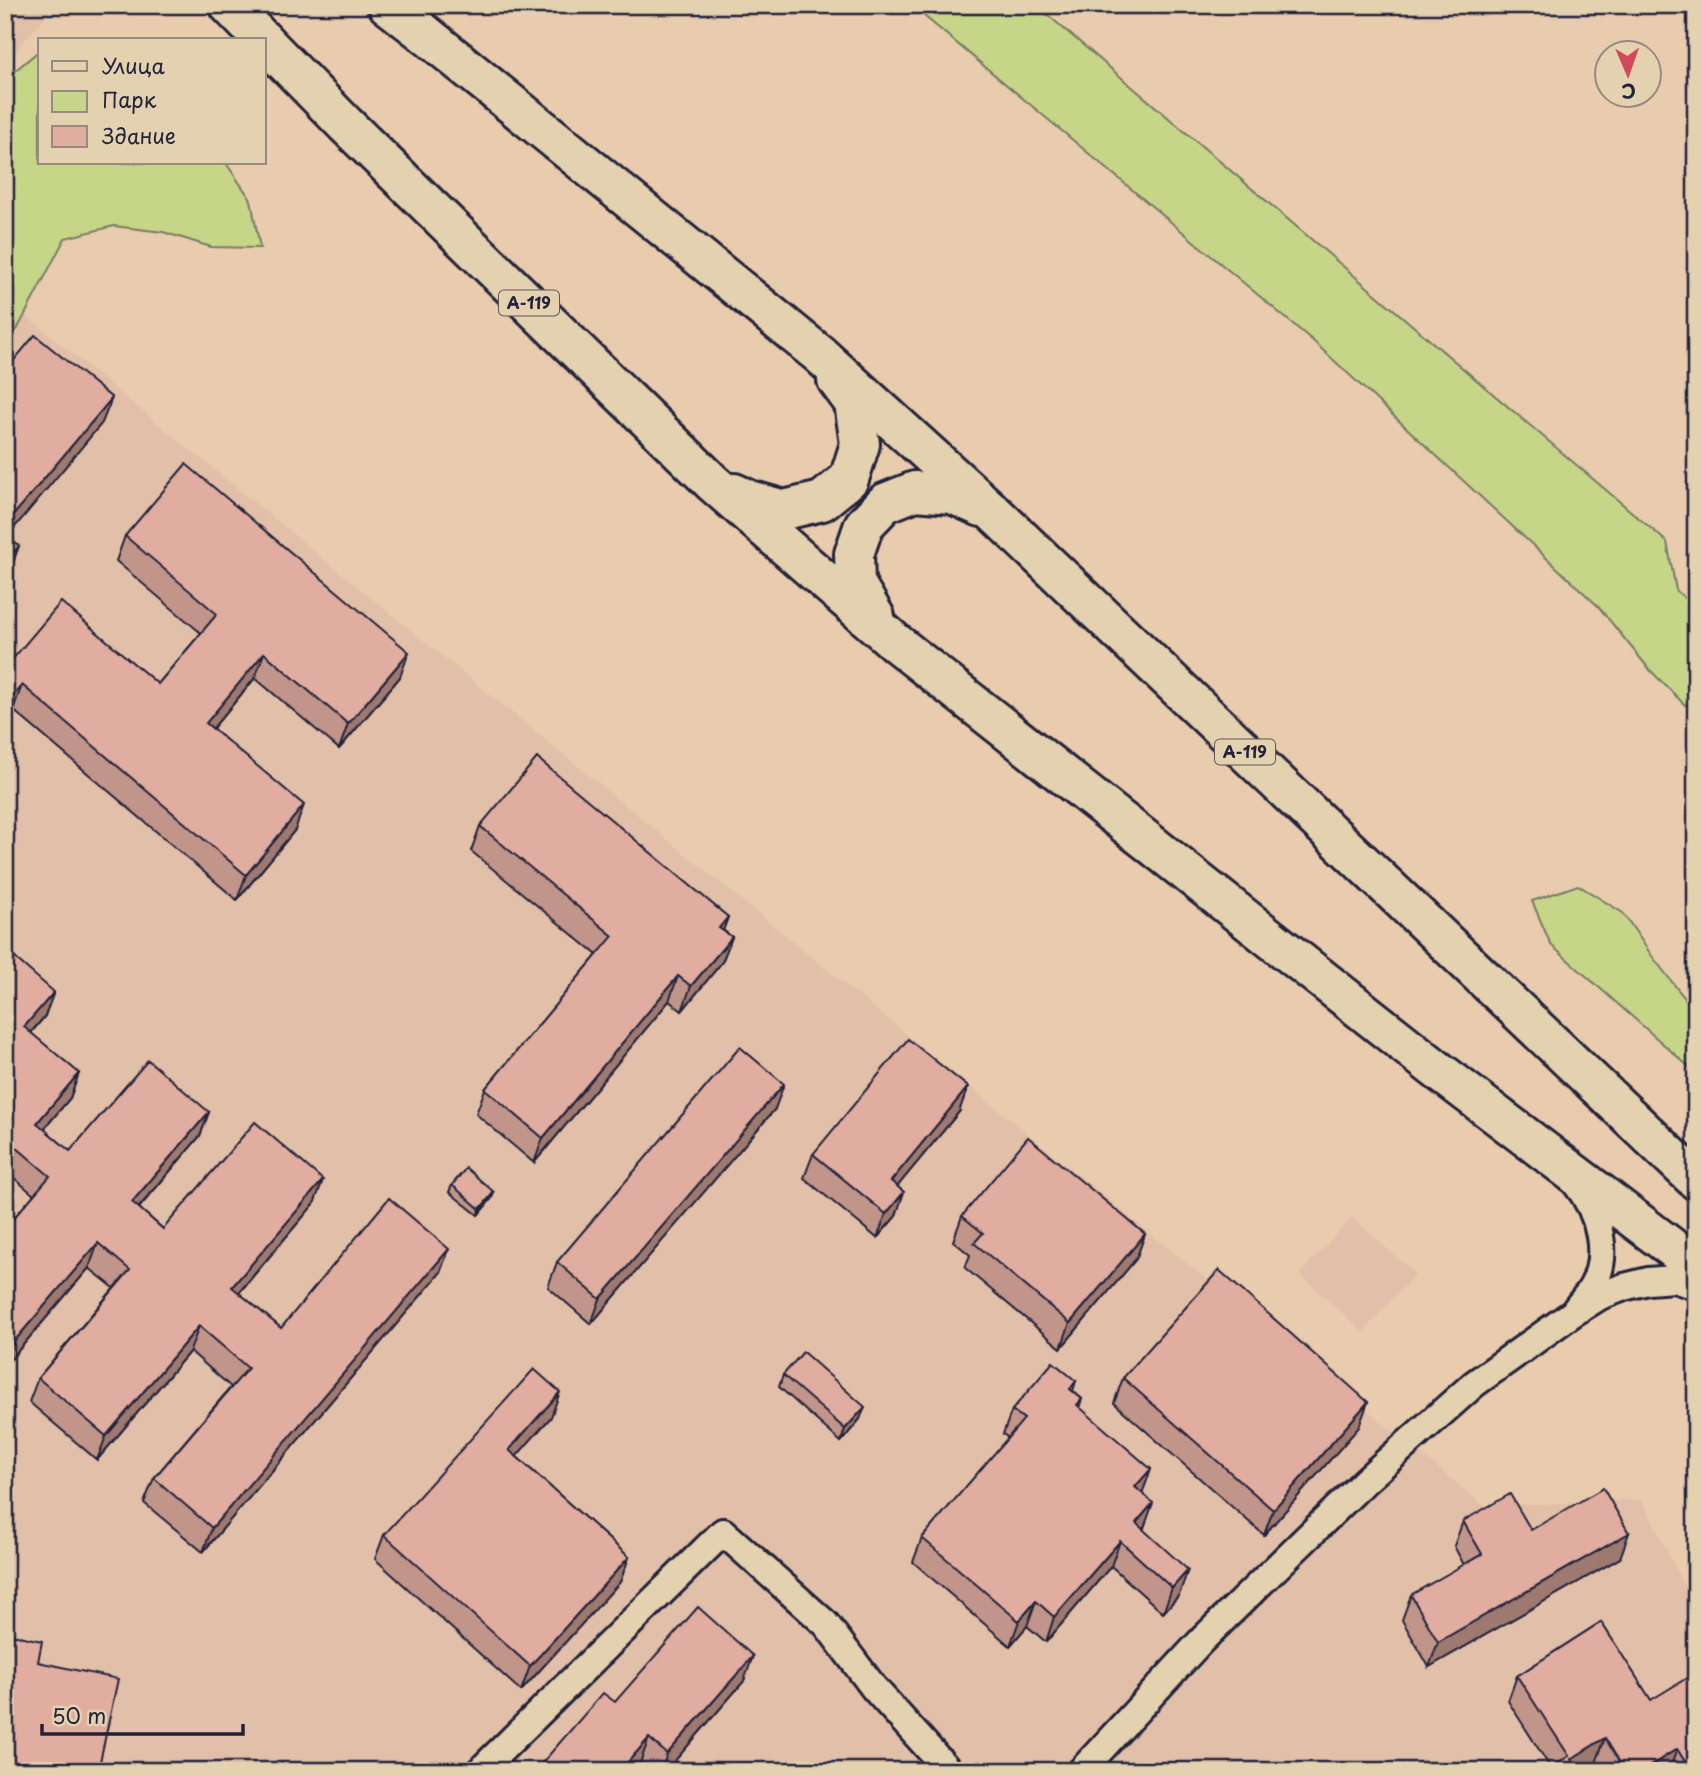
<svg xmlns="http://www.w3.org/2000/svg" width="1701" height="1776" font-family="'Playpen Sans',sans-serif">
	<rect width="100%" height="100%" fill="#e9cbae"/>
	<filter id="ink" filterUnits="userSpaceOnUse"><feTurbulence type="fractalNoise" baseFrequency=".0143" numOctaves="2"/><feDisplacementMap in="SourceGraphic" scale="14" xChannelSelector="R" yChannelSelector="G"/><feConvolveMatrix kernelMatrix="1 2 1 2 8 2 1 2 1" color-interpolation-filters="sRGB"/></filter>
	<g filter="url(#ink)">
		<g fill="#e2bfa8">
			<polygon points="5,5 56,5 5,62"/>
			<polygon points="5,299 1484,1506 1642,1500 1696,1610 1696,1771 5,1771"/>
			<polygon points="1352,1217 1415,1274 1363,1332 1300,1274"/>
		</g>
		<g fill="#c7d589" stroke="#747c62" stroke-width="2">
			<polygon points="911,5 1036,5 1667,542 1676,590 1696,609 1696,708 1685,705 1649,669 1598,606 1312,340"/>
			<polygon points="40,50 40,163 226,163 251,200 260,248 211,247 163,232 114,226 65,238 17,330 5,333 5,79"/>
			<polygon points="1578,885 1623,913 1652,956 1683,996 1696,1009 1696,1073 1551,945 1532,901"/>
		</g>
		<g fill="none" stroke-linecap="round" stroke-linejoin="round">
			<defs>
				<g id="minor">
					<path d="M1575 1182C1599 1212 1612 1256 1590 1291 1586 1297 1580 1303 1576 1309"/>
					<polyline points="480,1771 723,1532 826,1624 874,1688 949,1771"/>
					<polyline points="1081,1771 1202,1640 1365,1481 1474,1384 1573,1313 1600,1296 1624,1287 1648,1281 1674,1279 1696,1286"/>
				</g>
				<g id="highway">
					<polyline points="229,5 263,40"/>
					<polyline points="388,5 424,33 819,354 995,514 1696,1180"/>
					<polyline points="264,41 345,124 713,483 896,643 1436,1069 1696,1266"/>
					<polyline points="734,493 749,500 784,510 822,501 849,479 860,444 854,403 837,380"/>
					<polyline points="875,617 855,583 854,554 864,525 885,503 915,491 952,494 981,507"/>
				</g>
			</defs>
			<use href="#minor" stroke="#22223b" stroke-width="32"/>
			<use href="#highway" stroke="#22223b" stroke-width="44"/>
			<use href="#minor" stroke="#e4d1af" stroke-width="26"/>
			<use href="#highway" stroke="#e4d1af" stroke-width="38"/>
		</g>
		<g fill="#c1958a" stroke="#22223b" stroke-width="2">
			<polygon points="125,536 400,677 339,749 255,678 213,728 295,830 237,900 13,710 5,719 5,668 158,684 201,633 116,561"/>
			<polygon points="480,826 728,917 723,930 732,937 722,962 682,1011 669,1001 534,1163 476,1114 485,1089 597,955 471,851"/>
			<polygon points="5,967 45,1016 31,1033 79,1073 70,1098 44,1129 70,1151 209,1112 200,1136 139,1208 163,1229 314,1204 239,1293 281,1328 440,1273 203,1552 144,1503 154,1478 231,1387 190,1351 97,1460 29,1402 38,1378 114,1288 89,1268 5,1366 5,1228 34,1195 7,1172"/>
			<polygon points="775,1109 591,1324 548,1287 557,1262"/>
			<polygon points="959,1112 897,1186 896,1216 877,1238 804,1178 813,1154"/>
			<polygon points="452,1185 492,1198 478,1215 449,1192"/>
			<polygon points="962,1216 1145,1234 1136,1259 1061,1348 965,1268 970,1255 953,1241"/>
			<polygon points="783,1375 860,1419 841,1442 779,1387"/>
			<polygon points="1123,1378 1359,1427 1264,1535 1114,1403"/>
			<polygon points="1076,1381 1073,1391 1082,1399 1079,1408 1151,1469 1142,1493 1144,1528 1143,1530 1179,1595 1163,1613 1111,1566 1046,1642 1027,1626 1010,1646 913,1562 922,1538 1008,1438 1003,1434 1012,1410"/>
			<polygon points="551,1417 516,1456 629,1557 620,1582 521,1691 375,1559 384,1535"/>
			<polygon points="1463,1521 1531,1530 1620,1558 1429,1667 1402,1620 1411,1595 1464,1565 1454,1546"/>
			<polygon points="1601,1622 1696,1771 1600,1771 1596,1763 1583,1771 1545,1771 1550,1767 1508,1701 1517,1676"/>
			<polygon points="744,1681 666,1771 649,1771 640,1763 633,1771 535,1771 615,1702"/>
		</g>
		<g fill="#9d7970" stroke="#22223b" stroke-width="2">
			<polygon points="112,398 102,423 5,539 5,525"/>
			<polygon points="19,546 10,571 5,577 5,563"/>
			<polygon points="409,652 400,677 339,749 348,724"/>
			<polygon points="264,653 255,678 197,747 206,723"/>
			<polygon points="22,685 13,710 5,719 5,705"/>
			<polygon points="304,805 295,830 237,900 246,875"/>
			<polygon points="728,917 719,942 719,928"/>
			<polygon points="732,937 722,962 682,1011 691,986"/>
			<polygon points="678,976 669,1001 534,1163 543,1138"/>
			<polygon points="54,992 45,1016 15,1051 24,1027"/>
			<polygon points="79,1073 70,1098 28,1148 37,1123"/>
			<polygon points="784,1084 775,1109 591,1324 600,1299"/>
			<polygon points="968,1087 959,1112 882,1205 891,1181"/>
			<polygon points="209,1112 200,1136 122,1227 132,1202"/>
			<polygon points="16,1147 7,1172 5,1174 5,1160"/>
			<polygon points="323,1180 314,1204 223,1311 232,1287"/>
			<polygon points="494,1192 492,1198 478,1215 480,1209"/>
			<polygon points="904,1192 896,1216 877,1238 886,1214"/>
			<polygon points="1145,1234 1136,1259 1061,1348 1070,1323"/>
			<polygon points="98,1243 89,1268 5,1366 5,1352"/>
			<polygon points="449,1249 440,1273 203,1552 212,1528"/>
			<polygon points="199,1326 190,1351 97,1460 106,1436"/>
			<polygon points="560,1392 551,1417 500,1475 509,1450"/>
			<polygon points="1368,1402 1359,1427 1264,1535 1273,1510"/>
			<polygon points="865,1407 860,1419 841,1442 845,1429"/>
			<polygon points="1151,1469 1142,1494 1135,1487"/>
			<polygon points="1153,1503 1144,1528 1127,1548 1136,1523"/>
			<polygon points="1629,1533 1620,1558 1429,1667 1438,1642"/>
			<polygon points="1120,1541 1111,1566 1046,1642 1054,1617"/>
			<polygon points="629,1557 620,1582 521,1691 530,1666"/>
			<polygon points="1188,1570 1179,1595 1163,1613 1172,1588"/>
			<polygon points="1036,1601 1027,1626 1010,1646 1019,1621"/>
			<polygon points="753,1656 744,1681 666,1771 661,1771 667,1754"/>
			<polygon points="649,1738 640,1763 633,1771 620,1771"/>
			<polygon points="1605,1738 1596,1763 1583,1771 1567,1771 1571,1759"/>
			<polygon points="1677,1749 1669,1771 1642,1771"/>
		</g>
		<g fill="#e0ada0" stroke="#22223b" stroke-width="2">
			<polygon points="35,335 112,398 5,525 5,371"/>
			<polygon points="186,464 409,652 348,724 264,653 206,723 304,805 246,875 22,685 5,705 5,668 61,602 158,684 217,614 125,536"/>
			<polygon points="5,534 19,546 5,563"/>
			<polygon points="537,758 728,917 719,928 732,937 691,986 678,976 543,1138 485,1089 613,936 480,826"/>
			<polygon points="14,957 54,992 24,1027 79,1073 37,1123 70,1151 148,1060 209,1112 132,1202 163,1229 255,1122 323,1180 232,1287 281,1328 389,1198 449,1249 212,1528 154,1478 248,1368 199,1326 106,1436 38,1378 130,1270 98,1243 5,1352 5,1228 50,1176 16,1147 5,1160 5,967"/>
			<polygon points="908,1039 968,1087 891,1181 904,1192 886,1214 813,1154"/>
			<polygon points="740,1047 784,1084 600,1299 557,1262"/>
			<polygon points="1028,1137 1145,1234 1070,1323 974,1243 983,1233 962,1216"/>
			<polygon points="466,1168 494,1192 480,1209 452,1185"/>
			<polygon points="1219,1270 1368,1402 1273,1510 1123,1378"/>
			<polygon points="803,1352 865,1407 845,1429 783,1375"/>
			<polygon points="1053,1362 1076,1381 1070,1389 1082,1399 1077,1405 1151,1469 1135,1487 1153,1503 1136,1523 1188,1570 1172,1588 1120,1541 1054,1617 1036,1601 1019,1621 922,1538 1024,1419 1012,1410"/>
			<polygon points="534,1369 560,1392 509,1450 629,1557 530,1666 384,1535"/>
			<polygon points="1603,1488 1629,1533 1438,1642 1411,1595 1482,1554 1463,1521 1510,1494 1531,1530"/>
			<polygon points="698,1607 753,1656 667,1754 649,1738 620,1771 535,1771 603,1693 615,1702"/>
			<polygon points="1601,1622 1651,1700 1695,1673 1696,1771 1691,1771 1677,1749 1642,1771 1625,1771 1605,1738 1571,1759 1578,1771 1545,1771 1569,1756 1517,1676"/>
			<polygon points="5,1633 42,1641 38,1662 118,1679 98,1771 5,1771"/>
		</g>
	</g>
	<g text-anchor="middle" stroke-width="5" stroke-linejoin="round" paint-order="stroke">
		<g fill="#e4d1af" stroke="#5c565e" stroke-width="2">
			<rect x="499" y="290.5" width="60" height="25" rx="5"/>
			<rect x="1215" y="739.5" width="60" height="25" rx="5"/>
		</g>
		<g font-size="16" font-weight="bold" fill="#22223b">
			<text x="529" y="309">А-119</text>
			<text x="1245" y="758">А-119</text>
		</g>
	</g>
	<rect width="1701" height="1776" fill="none" stroke="#e4d1af" stroke-width="28"/>
	<rect x="14" y="14" width="1673" height="1748" fill="none" stroke="#22223b" stroke-width="2.5" filter="url(#ink)"/>
	<rect x="38" y="38" width="228" height="126" fill="#e4d1af" stroke="#968b81" stroke-width="2"/>
	<rect x="52" y="61" width="35" height="10" fill="#e4d1af" stroke="#968b81" stroke-width="2"/>
	<text x="102" y="74" font-size="21" fill="#22223b">Улица</text>
	<rect x="52" y="91" width="35" height="21" fill="#c7d589" stroke="#968b81" stroke-width="2"/>
	<text x="102" y="108" font-size="21" fill="#22223b">Парк</text>
	<rect x="52" y="126" width="35" height="21" fill="#e0ada0" stroke="#968b81" stroke-width="2"/>
	<text x="102" y="144" font-size="21" fill="#22223b">Здание</text>
	<g transform="translate(1628 74) rotate(178)"><circle r="33" fill="#e4d1af" stroke="#968b81" stroke-width="2"/>
	<path d="M0-5L12 26L0 18L-12 26Z" fill="#d1495b"/>
	<text y="-10" font-size="19" font-weight="bold" text-anchor="middle" fill="#22223b">С</text>
	</g>
	<path d="M42 1724v10h201v-10" fill="none" stroke="#22223b" stroke-width="3.5"/>
	<text x="52" y="1724" font-size="21" fill="#22223b" stroke="#e4d1af" stroke-width="5" paint-order="stroke">50 m</text>
</svg>
